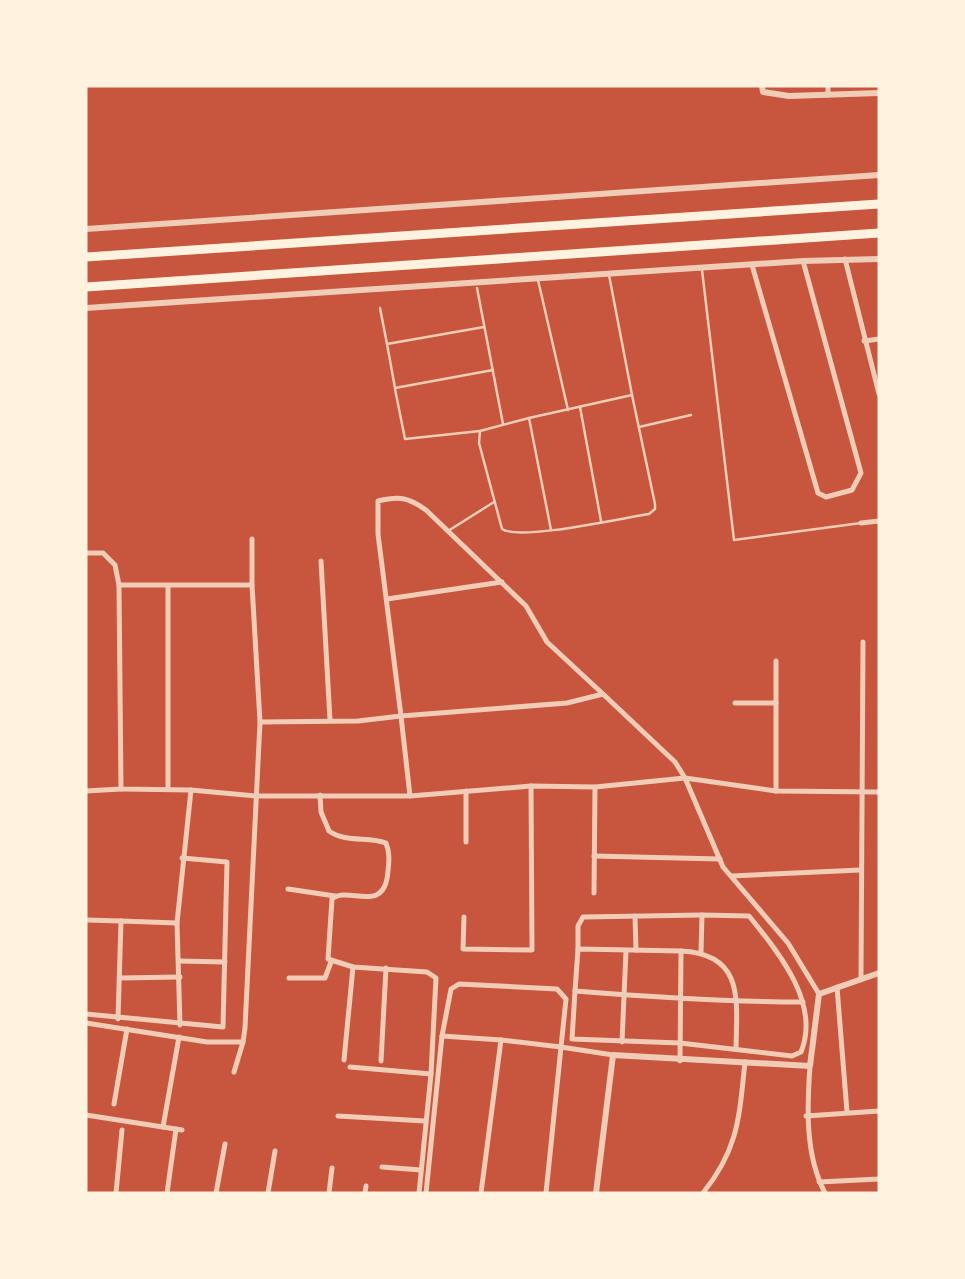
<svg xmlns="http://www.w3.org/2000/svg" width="965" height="1279" font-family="Barlow,sans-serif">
	<rect width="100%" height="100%" fill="#c8553d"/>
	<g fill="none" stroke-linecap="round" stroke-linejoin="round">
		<g stroke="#f1ccb7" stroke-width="2.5">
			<polyline points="702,270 734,540 861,523"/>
			<polyline points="538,280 568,410"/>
			<polyline points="477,288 503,424"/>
			<polyline points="380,308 387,344"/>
			<polyline points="484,327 387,344 395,388 493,370"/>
			<polyline points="395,389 405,439 480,431"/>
			<polyline points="580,407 601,521"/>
			<path d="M529 418 480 431 479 443 502 529C520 541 622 518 649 514L655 509V504L632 395"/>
			<polyline points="639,427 691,415"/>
			<polyline points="551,530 529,418 632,395 609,275"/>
			<polyline points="448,531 494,502"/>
		</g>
		<g stroke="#f1ccb7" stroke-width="5">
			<polyline points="828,86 828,95"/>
			<polyline points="845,259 879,394"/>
			<polyline points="752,265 818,493 826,497 852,490 861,473 803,261"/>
			<polyline points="864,341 879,339"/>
			<polyline points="861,523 879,521"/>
			<polyline points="86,553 103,553 115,565 119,585 121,789 191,790 256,796 410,796 531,786 595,787 685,778 723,867 788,943 819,994"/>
			<polyline points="321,561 330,720"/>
			<polyline points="252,585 252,539"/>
			<polyline points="168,587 168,789"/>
			<polyline points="387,599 502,582"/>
			<polyline points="735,703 776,703"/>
			<path d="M260 722 358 721 401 716 378 534V501C399 496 408 497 426 510L526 606 547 642 603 694"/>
			<polyline points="86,791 121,789"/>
			<polyline points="466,791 466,842"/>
			<polyline points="776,791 776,661"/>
			<path d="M320 795 321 812 329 831C346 843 368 836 386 843 390 853 389 861 388 871 385 916 348 885 332 899L328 959 353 967 427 972 436 978 431 1074 419 1193"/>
			<polyline points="410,796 401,716 567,703 603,694 675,762 685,778 776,791 879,792"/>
			<polyline points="594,856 720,859"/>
			<polyline points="731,876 860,870"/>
			<polyline points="288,889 335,896"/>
			<polyline points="594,893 595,787"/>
			<polyline points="635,916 636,950"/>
			<polyline points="464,917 463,949 532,950 531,786"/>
			<polyline points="86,920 121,921"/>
			<polyline points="578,949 578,926 583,917 702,915"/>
			<path d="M681 951C744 954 737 999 736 1048"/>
			<polyline points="179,961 225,962"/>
			<polyline points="861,977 863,642"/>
			<polyline points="120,978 180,977"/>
			<polyline points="289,978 325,978 331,962"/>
			<polyline points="837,987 847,1112"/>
			<path d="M575 991 572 1039 680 1043 792 1056 801 1052C821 1003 778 952 749 916L702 915 701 952"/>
			<polyline points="86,1014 223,1027 227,862 182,858"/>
			<polyline points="118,1019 121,921 177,923"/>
			<polyline points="86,1023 207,1042 243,1042 245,1028 260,722 252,585 119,585"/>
			<polyline points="180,1025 177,923 191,790"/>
			<polyline points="442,1036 451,989 459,984 557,989 566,999 561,1047 501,1040"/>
			<polyline points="622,1042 626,951"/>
			<polyline points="344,1060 353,967"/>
			<polyline points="381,1061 386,968"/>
			<path d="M680 1061 681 951 578 949 575 991C651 997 727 1002 803 1002"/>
			<path d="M810 1066C807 1108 805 1155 825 1193"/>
			<polyline points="350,1067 431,1074"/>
			<polyline points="234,1072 243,1042"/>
			<polyline points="114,1104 127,1029"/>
			<polyline points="86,1115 182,1130"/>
			<polyline points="338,1116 425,1121"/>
			<polyline points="806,1116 879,1111"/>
			<polyline points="163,1127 179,1037"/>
			<polyline points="382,1167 421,1170"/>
			<polyline points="819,1182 879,1179"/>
			<polyline points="116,1193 122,1130"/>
			<polyline points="167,1193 176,1129"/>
			<polyline points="216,1193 225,1144"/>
			<polyline points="268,1193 275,1151"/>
			<polyline points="329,1193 332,1168"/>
			<polyline points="365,1193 366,1186"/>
			<polyline points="426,1193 442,1036 501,1040 481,1193"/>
			<polyline points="546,1193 561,1047 613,1055"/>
			<path d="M703 1193C739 1148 739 1117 745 1062"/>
		</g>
		<g stroke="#f1ccb7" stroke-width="6">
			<polyline points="762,86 763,92 789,96 879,93"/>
			<polyline points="86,229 879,175"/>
			<polyline points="86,308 803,261 879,259"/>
			<polyline points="596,1193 613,1055 810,1066 819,994 879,973"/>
		</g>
		<g stroke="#fff3e0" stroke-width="9">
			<polyline points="86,257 879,204"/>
			<polyline points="86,287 879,233"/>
		</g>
	</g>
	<rect width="965" height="1279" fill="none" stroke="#fff3e0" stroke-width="175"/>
</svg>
